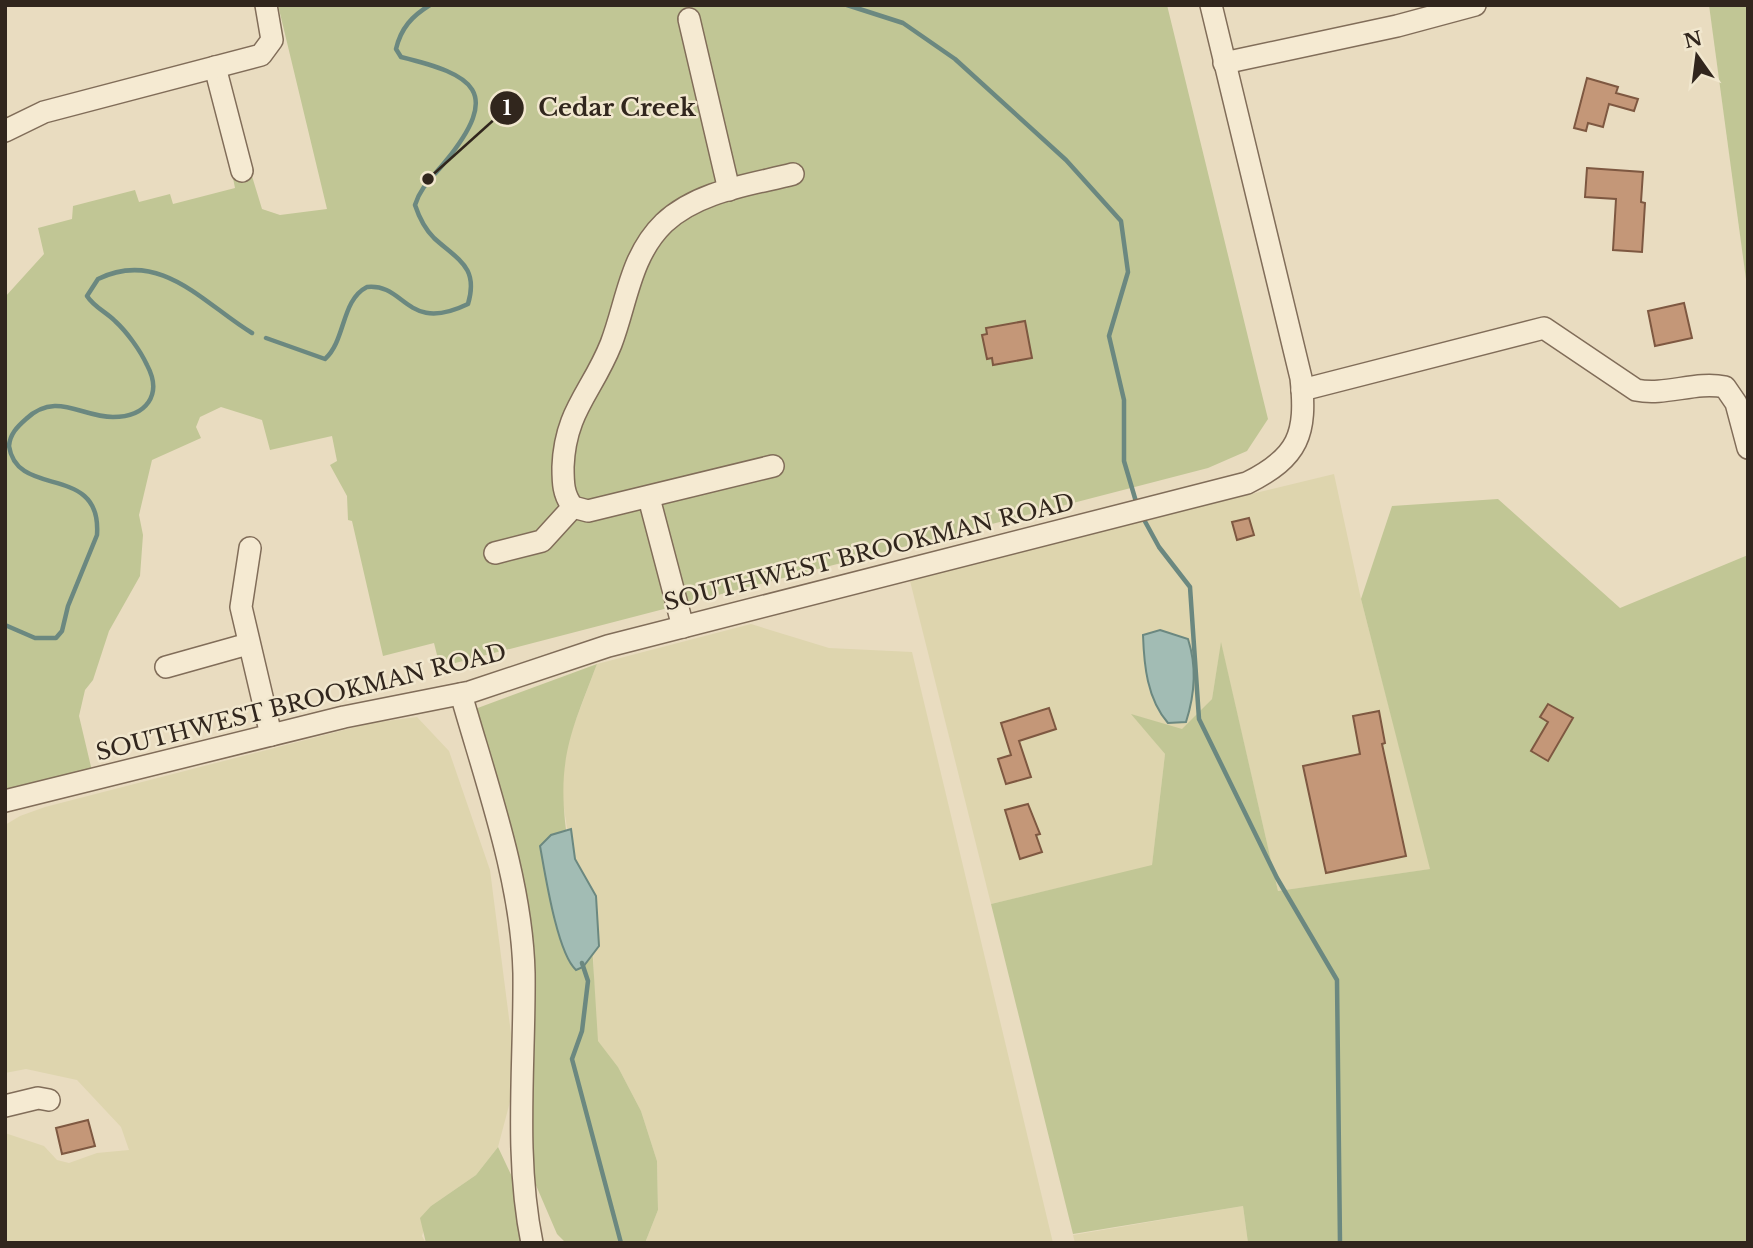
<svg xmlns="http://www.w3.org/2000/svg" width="1753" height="1248" font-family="'Libre Baskerville',serif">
	<rect width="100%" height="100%" fill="#e9dcc0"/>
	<g fill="#ded5ae">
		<polygon points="1334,474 1361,599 1431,869 1278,891 1221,644 1212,699 1182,730 1133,715 1165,754 1152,866 991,904 909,577"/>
		<polygon points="751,624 829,648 912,652 1053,1243 645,1243 658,1210 657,1161 641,1111 618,1067 596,1039 592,925 573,867 561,789 567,743 597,664"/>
		<polygon points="417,717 449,751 490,870 514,1057 511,1098 498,1147 476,1175 431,1206 422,1236 426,1243 5,1243 5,1133 44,1146 57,1160 69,1163 97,1153 129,1150 121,1127 77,1080 26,1069 5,1073 5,825 20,816 45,807 371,723"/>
		<polygon points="1243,1206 1248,1243 1075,1243 1073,1235"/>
	</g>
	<g fill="#c1c695">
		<polygon points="278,5 1167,5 1268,419 1247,451 1208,468 440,667 434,643 383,656 352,521 348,520 347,496 330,465 337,461 332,436 270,450 262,420 221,407 200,417 196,427 201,438 152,460 139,515 143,535 140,576 109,631 93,680 85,690 79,716 92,771 5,792 5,297 44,254 38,228 72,219 73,206 135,190 139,202 170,194 173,204 235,188 233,178 251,173 262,209 280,215 327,209"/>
		<polygon points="1709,5 1748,5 1748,294"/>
		<polygon points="1498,499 1620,608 1748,555 1748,1243 1248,1243 1243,1206 1073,1234 991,904 1152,865 1165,754 1131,714 1182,729 1212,699 1221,642 1278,891 1430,869 1361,599 1392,506"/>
		<path d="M597 664C572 730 557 758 566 830L551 835 592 944 598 1041 618 1067 641 1111 657 1161 658 1210 645 1243H566L557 1234 529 1169 531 1016 475 709Z"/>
		<polygon points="498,1147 543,1243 426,1243 420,1218 431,1206 476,1175"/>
	</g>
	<g fill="#a2bcb4" stroke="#6b8880" stroke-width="2">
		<path d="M1160 630 1188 639C1197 667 1195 694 1186 722L1168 723C1147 699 1144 665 1143 635Z"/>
		<path d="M571 829 575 859 596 896 599 946 583 967 576 970C557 953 545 873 540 846L551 835Z"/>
	</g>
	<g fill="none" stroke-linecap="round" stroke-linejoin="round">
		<g stroke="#6b8880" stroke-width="4.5">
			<polyline points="847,5 903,23 955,59 1066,160 1121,221 1128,272 1109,336 1124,400 1124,461 1137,505"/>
			<path d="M266 338 325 359C346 340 341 300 367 287 406 283 406 334 468 304 479 267 458 260 434 238 425 229 419 217 415 205 421 186 433 177 445 162 503 91 474 75 401 57L396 49C401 28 412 16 430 5"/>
			<polyline points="1142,516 1159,547 1190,587 1199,719 1277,878 1337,980 1340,1243"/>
			<path d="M5 625 35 638H56L62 631 68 606 97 535C102 462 17 500 9 446 10 434 17 427 26 419 56 391 81 417 113 417 146 417 163 395 147 365 140 350 127 332 115 321 106 312 94 307 87 296L98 279C161 248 205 305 252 333"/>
			<polyline points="582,963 588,981 582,1031 572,1059 621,1243"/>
		</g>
	</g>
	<g fill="#c49778" stroke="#7e5841" stroke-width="2">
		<polygon points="1587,78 1618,87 1616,93 1638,99 1634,111 1609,104 1603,127 1588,123 1586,131 1574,128"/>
		<polygon points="1587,168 1643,172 1641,202 1645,203 1642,252 1613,250 1616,199 1585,197"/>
		<polygon points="1684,303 1692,338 1655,346 1648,311"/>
		<polygon points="1025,321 1032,358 993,365 992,358 987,359 982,335 987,334 986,328"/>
		<polygon points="1249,518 1254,535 1237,540 1232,522"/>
		<polygon points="1548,704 1573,718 1548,761 1531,751 1548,722 1540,717"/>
		<polygon points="1049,708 1056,729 1019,741 1031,777 1006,784 998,759 1011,755 1001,723"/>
		<polygon points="1379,711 1385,743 1382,744 1406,856 1326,873 1303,766 1360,754 1353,716"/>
		<polygon points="1028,804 1040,834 1036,835 1042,852 1020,859 1005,810"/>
		<polygon points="88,1120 95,1146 62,1154 56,1128"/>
	</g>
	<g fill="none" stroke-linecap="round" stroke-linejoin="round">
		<defs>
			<g id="minor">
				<polyline points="689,19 729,190"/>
				<polyline points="1224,63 1397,26 1475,5"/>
				<polyline points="215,67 242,171"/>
				<polyline points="5,131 44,112 261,55 272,40 266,5"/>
				<path d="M1302 390 1544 328 1636 390C1666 396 1695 381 1725 387L1736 403 1748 448"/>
				<path d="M773 466 588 511 573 507C563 495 563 482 563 467 565 411 592 392 611 344 627 302 630 256 664 223 698 191 750 185 793 174"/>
				<polyline points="649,498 683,627"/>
				<polyline points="250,548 241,607 271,735"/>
				<polyline points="495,553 542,541 573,507"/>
				<polyline points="166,667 248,644"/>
				<path d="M461 694C486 782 522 881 524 973 525 1062 514 1155 532 1243"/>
				<path d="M5 801 344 717 470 692 608 646 1247 483C1299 457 1307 434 1301 378L1211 5"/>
				<polyline points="5,1106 38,1098 49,1100"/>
			</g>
		</defs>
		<use href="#minor" stroke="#816d59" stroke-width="24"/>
		<use href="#minor" stroke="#f5ead2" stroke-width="21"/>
	</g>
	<g text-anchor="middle" stroke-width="5" stroke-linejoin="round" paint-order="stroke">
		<g font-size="23" fill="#31261d" stroke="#f1e7ce">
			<text transform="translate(869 552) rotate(-14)" y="8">SOUTHWEST BROOKMAN ROAD</text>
			<text transform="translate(301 702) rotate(-14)" y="8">SOUTHWEST BROOKMAN ROAD</text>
		</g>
	</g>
	<path fill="none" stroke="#31261d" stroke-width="2.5" d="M428 179L507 108"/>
	<g fill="#31261d" stroke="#f1e7ce" stroke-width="2.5">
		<circle cx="428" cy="179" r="7"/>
		<circle cx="507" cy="108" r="18"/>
	</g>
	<g font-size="21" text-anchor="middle" font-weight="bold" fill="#fff">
		<text x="507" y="115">1</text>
	</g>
	<g font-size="24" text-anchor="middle" font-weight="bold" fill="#31261d" stroke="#f1e7ce" stroke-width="5" stroke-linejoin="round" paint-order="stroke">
		<text x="617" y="116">Cedar Creek</text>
	</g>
	<rect width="1753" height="1248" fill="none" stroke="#31261d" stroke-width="14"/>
	<g transform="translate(1697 56) rotate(346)" stroke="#f1e7ce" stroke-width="5" paint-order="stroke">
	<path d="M0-5L12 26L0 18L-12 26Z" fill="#31261d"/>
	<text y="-10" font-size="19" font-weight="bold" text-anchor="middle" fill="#31261d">N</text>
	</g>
</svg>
